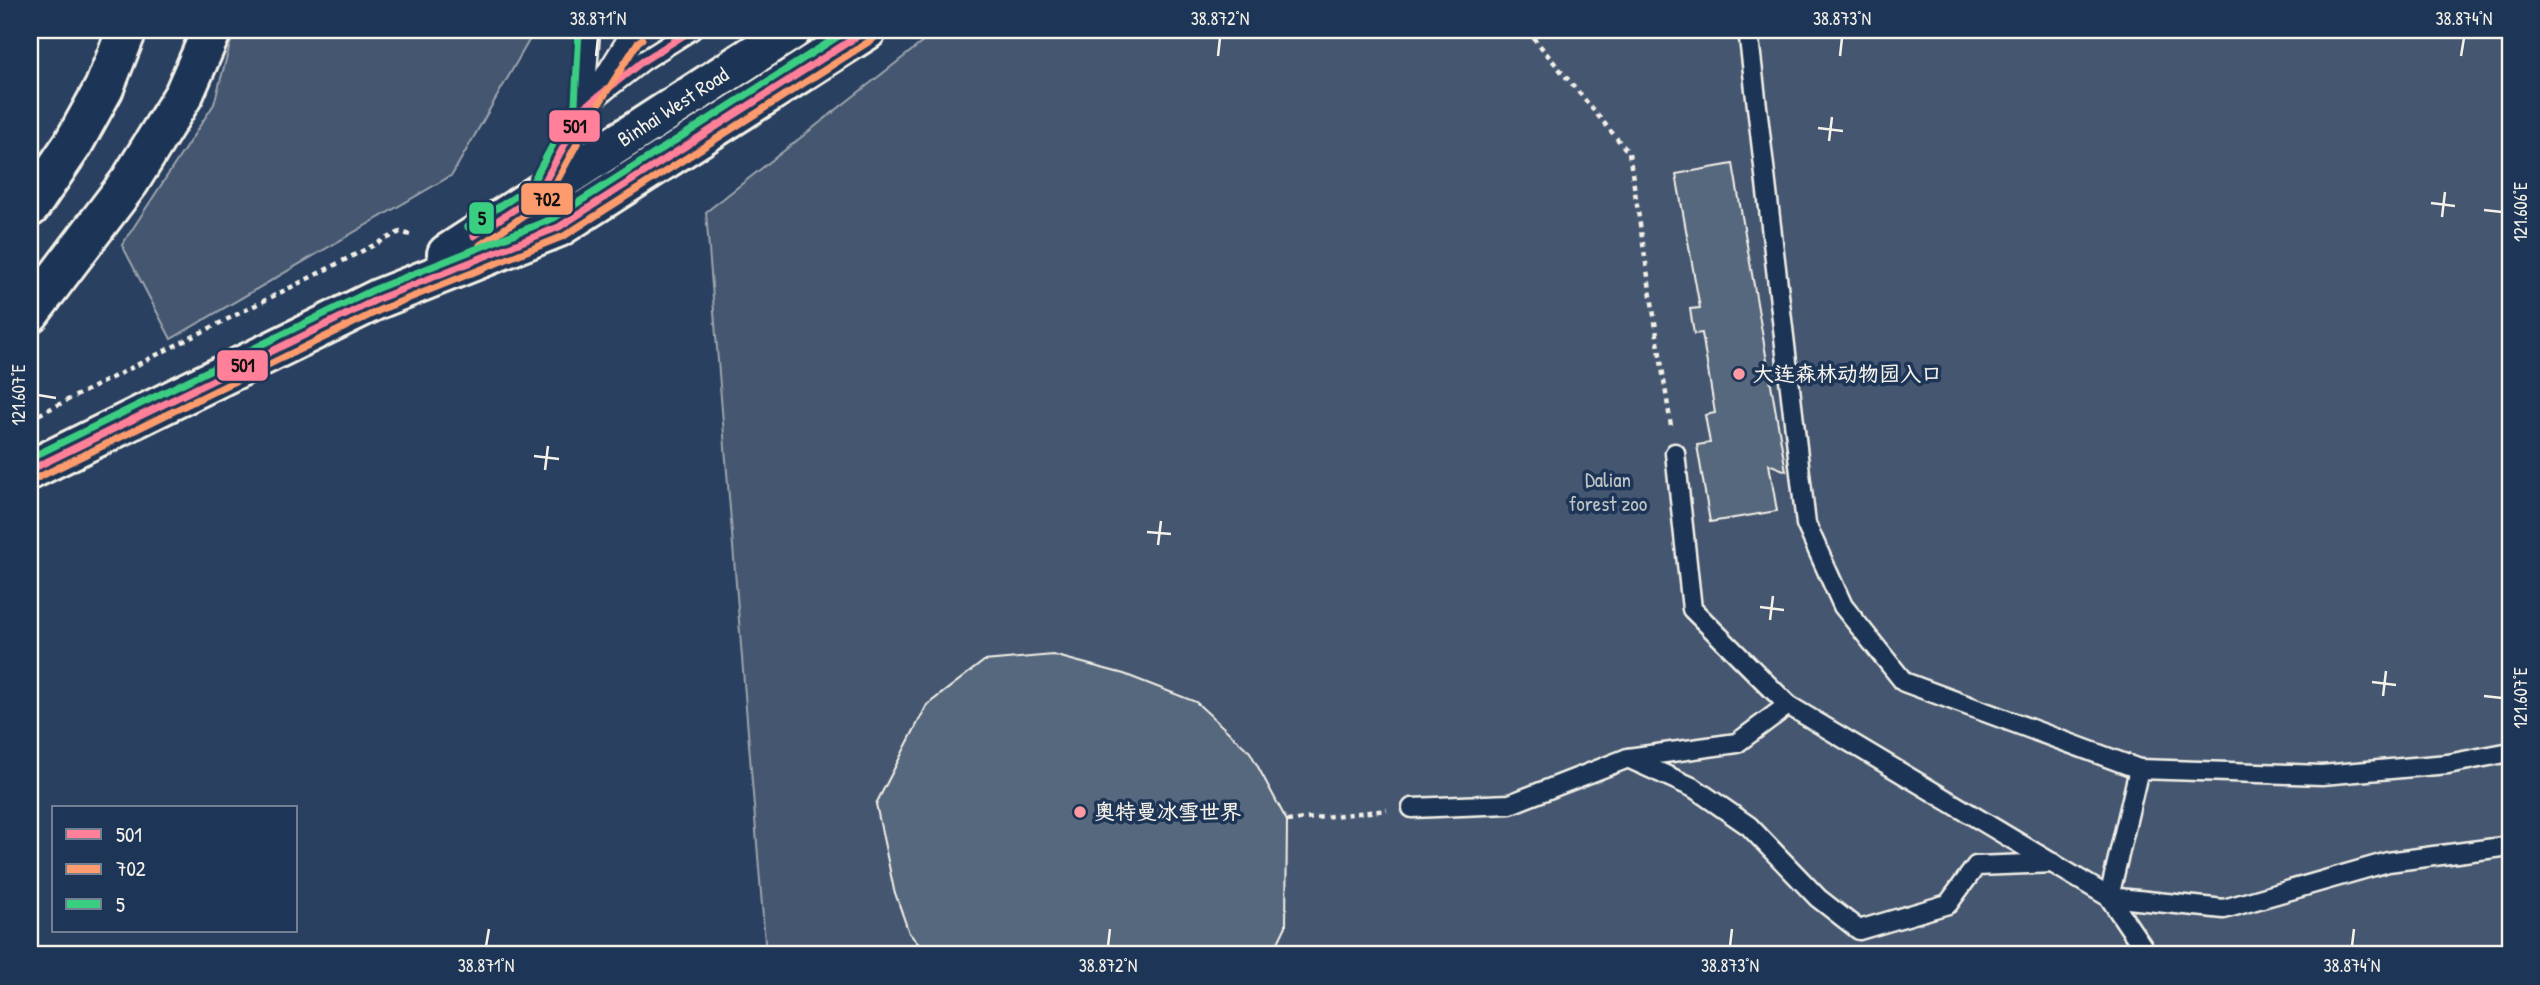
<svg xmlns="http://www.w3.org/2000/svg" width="2540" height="985" font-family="'Patrick Hand','LXGW WenKai TC',sans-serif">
	<rect width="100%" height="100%" fill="#2a4060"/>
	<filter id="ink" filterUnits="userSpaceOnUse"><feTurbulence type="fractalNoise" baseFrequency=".0143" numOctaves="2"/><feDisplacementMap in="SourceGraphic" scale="14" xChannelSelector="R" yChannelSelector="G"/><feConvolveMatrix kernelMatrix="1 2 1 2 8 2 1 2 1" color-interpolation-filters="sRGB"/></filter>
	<g filter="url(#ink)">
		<g fill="#445771" stroke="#9ca4ac" stroke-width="2">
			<polygon points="234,30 535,30 452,175 171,339 122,245 214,104"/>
			<polygon points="938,30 2510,30 2510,955 766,955 706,212"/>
		</g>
		<g fill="#56677d" stroke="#f4f1e8" stroke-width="2">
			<polygon points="1733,164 1786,471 1769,464 1777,511 1710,522 1697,445 1710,443 1705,415 1715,413 1702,333 1694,334 1690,309 1700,308 1676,174"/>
			<polygon points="1053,655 1124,674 1196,702 1250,752 1287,821 1286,926 1272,955 928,955 909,933 894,890 876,804 927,705 984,661"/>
		</g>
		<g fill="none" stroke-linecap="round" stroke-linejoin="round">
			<defs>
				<g id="lane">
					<polyline points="1748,30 1806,524 1843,606 1904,682 2139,769 2109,897 2224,909 2388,862 2510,846"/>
					<polyline points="596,98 643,61 692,30"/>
					<polyline points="585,103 590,30"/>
					<polyline points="545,182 585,107 630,34 637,30"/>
					<polyline points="1675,453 1692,609 1788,705 2109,897 2148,955"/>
					<polyline points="1628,758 1694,788 1749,826 1818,898 1859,930 1948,904 1976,866 2053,863"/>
					<polyline points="2139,769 2322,775 2448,764 2510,752"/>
					<polyline points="1412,808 1510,804 1628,758 1737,743 1788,705"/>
				</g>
				<g id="highway">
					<polyline points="30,207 73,144 104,88 127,30"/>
					<polyline points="447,254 792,30"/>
					<polyline points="30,313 130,181 184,94 212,30"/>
					<polyline points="30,470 378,299 559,227 867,30"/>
				</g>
			</defs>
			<use href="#lane" stroke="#f4f1e8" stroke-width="23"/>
			<use href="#highway" stroke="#f4f1e8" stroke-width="44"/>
			<g stroke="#f4f1e8" stroke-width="4.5" stroke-dasharray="5 5" stroke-linecap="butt">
				<polyline points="1527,30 1629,153 1671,426"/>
				<polyline points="30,419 400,232 414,236"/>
				<polyline points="1287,821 1387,810"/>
			</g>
			<use href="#lane" stroke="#1d3557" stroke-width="18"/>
			<use href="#highway" stroke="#1d3557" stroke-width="38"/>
			<defs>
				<g id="bus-1">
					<polyline points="474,236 538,194 585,107 643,61 692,30"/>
					<polyline points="30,470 378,299 559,227 867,30"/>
				</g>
				<g id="bus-2">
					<polyline points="480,245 546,201 594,112 638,42 642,39"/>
					<polyline points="35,479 382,309 564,236 873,39"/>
				</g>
				<g id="bus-3">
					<polyline points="468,227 530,187 575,104 579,30"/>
					<polyline points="30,458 373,290 554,218 848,30"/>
				</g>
			</defs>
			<use href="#bus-1" stroke="#1d3557" stroke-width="12"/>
			<use href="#bus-2" stroke="#1d3557" stroke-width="12"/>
			<use href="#bus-3" stroke="#1d3557" stroke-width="12"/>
			<use href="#bus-1" stroke="#ff8098" stroke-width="7"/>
			<use href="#bus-2" stroke="#fc9b6d" stroke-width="7"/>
			<use href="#bus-3" stroke="#3ace82" stroke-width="7"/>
		</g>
	</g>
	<path fill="none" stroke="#f4f1e8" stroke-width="2.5" d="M596 56 598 38M1218 56 1220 38M1840 56 1842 38M2461 56 2464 38M1818 128 1843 131M1829 141 1832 117M2431 203 2455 206M2484 210 2502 212M2442 217 2445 192M38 395 56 398M534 456 559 459M545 470 548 446M1147 532 1171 534M1158 545 1161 521M1760 607 1784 610M1770 620 1773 596M2372 682 2396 685M2383 696 2386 671M2484 696 2502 698M486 946 489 929M1108 946 1110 929M1730 946 1732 929M2352 946 2354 929"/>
	<g fill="#ff9aa2" stroke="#1d3557" stroke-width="2.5">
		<circle cx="1739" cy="374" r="7"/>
		<circle cx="1080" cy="812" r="7"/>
	</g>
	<g text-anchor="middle" stroke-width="7" stroke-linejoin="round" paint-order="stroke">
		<g font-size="21" fill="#f4f1e8" stroke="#1d3557">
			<text transform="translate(673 107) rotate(-33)" y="7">Binhai West Road</text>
		</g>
		<g font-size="21" font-weight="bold" fill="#f4f1e8" stroke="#1d3557" text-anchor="start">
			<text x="1753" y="381">大连森林动物园入口</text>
			<text x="1094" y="819">奥特曼冰雪世界</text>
		</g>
		<g font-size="21" fill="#bfc3c4" stroke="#1d3557">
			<text x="1608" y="487">Dalian<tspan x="1608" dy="24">forest zoo</tspan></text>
		</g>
	</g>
	<g stroke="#1d3557" stroke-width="2.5">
		<rect x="548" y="109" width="53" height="34" rx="7" fill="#ff8098"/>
		<rect x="520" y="182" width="54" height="34" rx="7" fill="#fc9b6d"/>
		<rect x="468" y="201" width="27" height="34" rx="7" fill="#3ace82"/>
		<rect x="216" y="349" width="53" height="33" rx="7" fill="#ff8098"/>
	</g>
	<g font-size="19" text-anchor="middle" font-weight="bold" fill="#111">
		<text x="575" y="133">501</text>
		<text x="547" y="206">702</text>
		<text x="482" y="225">5</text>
		<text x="243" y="372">501</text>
	</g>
	<rect width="2540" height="985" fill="none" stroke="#1d3557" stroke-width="77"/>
	<rect x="52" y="806" width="245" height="126" fill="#1d3557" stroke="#738091" stroke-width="2"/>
	<rect x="66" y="829" width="35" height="10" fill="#ff8098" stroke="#738091" stroke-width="2"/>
	<text x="116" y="842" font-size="21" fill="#f4f1e8">501</text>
	<rect x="66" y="864" width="35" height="10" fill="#fc9b6d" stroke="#738091" stroke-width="2"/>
	<text x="116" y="876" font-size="21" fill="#f4f1e8">702</text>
	<rect x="66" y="899" width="35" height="10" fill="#3ace82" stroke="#738091" stroke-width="2"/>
	<text x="116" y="912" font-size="21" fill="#f4f1e8">5</text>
	<rect x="38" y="38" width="2464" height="908" fill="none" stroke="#f4f1e8" stroke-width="2.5"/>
	<g font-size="18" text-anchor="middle" fill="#f4f1e8">
		<text x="598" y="25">38.871°N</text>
		<text x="1220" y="25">38.872°N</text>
		<text x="1842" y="25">38.873°N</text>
		<text x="2464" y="25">38.874°N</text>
		<text transform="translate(2521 212) rotate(-90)" y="6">121.606°E</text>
		<text transform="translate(19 395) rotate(-90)" y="6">121.607°E</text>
		<text transform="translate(2521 698) rotate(-90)" y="6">121.607°E</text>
		<text x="486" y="972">38.871°N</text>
		<text x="1108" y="972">38.872°N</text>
		<text x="1730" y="972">38.873°N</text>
		<text x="2352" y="972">38.874°N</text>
	</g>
</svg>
